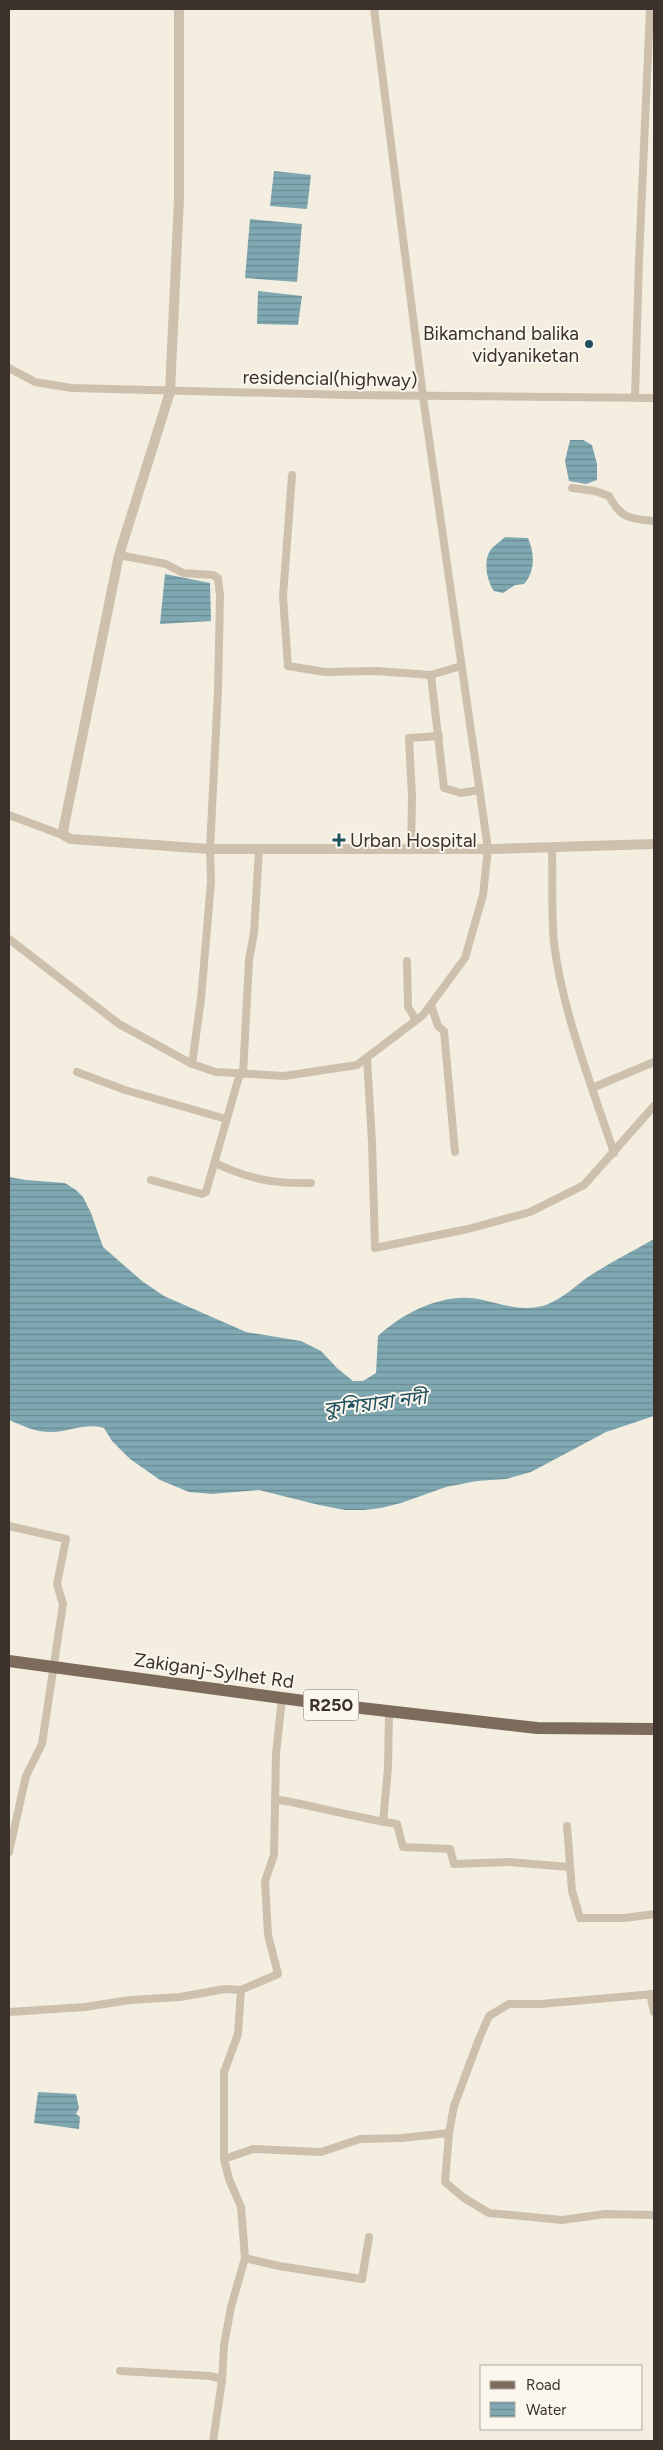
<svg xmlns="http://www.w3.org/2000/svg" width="663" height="2450" font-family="Figtree,'Noto Sans Bengali',sans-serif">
	<defs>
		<pattern id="water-rules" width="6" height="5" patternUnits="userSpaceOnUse" patternTransform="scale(1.25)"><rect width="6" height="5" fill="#7fa8b2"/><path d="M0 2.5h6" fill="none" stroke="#698991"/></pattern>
	</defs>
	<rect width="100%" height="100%" fill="#f4eee1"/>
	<g fill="url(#water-rules)">
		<polygon points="274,171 311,175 307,209 270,206"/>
		<polygon points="250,219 302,224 297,282 245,278"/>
		<polygon points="258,291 302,296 298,325 257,324"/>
		<polygon points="570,440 583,440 592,445 597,464 597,480 586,484 569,481 565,461"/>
		<path d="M505 537 528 538C535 554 535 572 524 584L515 585 503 593 494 591C487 581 482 560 492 548 496 544 501 541 505 537Z"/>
		<polygon points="165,574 210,583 211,621 160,624"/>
		<path d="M9 1177 26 1180 65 1183 76 1190 83 1197 91 1213 103 1247 142 1281 164 1296 246 1332 301 1341 321 1351 337 1368 353 1381H363L376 1373 378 1336C404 1312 446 1291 483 1300 504 1305 524 1312 546 1305 564 1298 576 1285 591 1275 611 1262 633 1251 654 1239V1416L606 1432 531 1472 506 1479 477 1481 446 1487 401 1503 381 1508 364 1510H345L319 1505 259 1490 212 1494 189 1492 160 1480 130 1459 112 1441 104 1428C87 1423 71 1431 54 1432 36 1433 24 1426 9 1420Z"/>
		<polygon points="38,2092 76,2094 79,2108 76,2114 80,2117 79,2129 34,2123"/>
	</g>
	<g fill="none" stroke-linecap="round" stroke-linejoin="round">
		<g stroke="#cdc0ac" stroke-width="8">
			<polyline points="9,368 35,382 72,388 348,395 654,398"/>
			<polyline points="635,397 639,260 650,9"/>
			<polyline points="292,475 283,597 288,666 325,672 376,671 431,675"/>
			<path d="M572 488 595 491 609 496C621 519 631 519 654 521"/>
			<polyline points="119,555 166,564 183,573 213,575 218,578 220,595 218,691 210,849 211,882 201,999 192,1064"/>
			<polyline points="461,666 431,675 444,788 461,793 479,790"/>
			<polyline points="9,815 65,836"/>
			<path d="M552 847C553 878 551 911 554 943 562 1010 592 1087 614 1153"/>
			<polyline points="411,849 412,797 409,738 439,736"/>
			<polyline points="9,939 119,1024 192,1064 216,1072 284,1076 357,1065 423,1015 465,958 483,895 488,849 424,404 374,9"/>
			<polyline points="407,961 408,1007 416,1020"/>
			<polyline points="431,1005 438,1026 444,1031 455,1152"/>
			<polyline points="367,1058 372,1142 375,1248 468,1229 530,1212 584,1185 654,1106"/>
			<polyline points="77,1072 125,1090 226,1119"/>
			<polyline points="243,1074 249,960 254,933 259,849"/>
			<polyline points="592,1088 654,1062"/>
			<path d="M215 1163C249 1179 273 1184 311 1183"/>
			<polyline points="151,1180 202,1194 206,1192 240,1073"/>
			<polyline points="9,1526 66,1539 57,1584 63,1604 42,1744 26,1776 9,1852"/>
			<path d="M275 1799C316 1806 356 1818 397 1824L403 1847 450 1849 454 1864 509 1862 570 1867"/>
			<polyline points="383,1822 388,1768 389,1711"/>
			<polyline points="567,1826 572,1891 580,1918 625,1918 654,1914"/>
			<polyline points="650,1994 654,2012"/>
			<polyline points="9,2012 85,2007 130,2000 180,1997 225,1989 241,1990 278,1974 268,1935 265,1881 274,1855 276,1754 282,1698"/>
			<polyline points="449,2133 454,2106 479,2039 489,2016 509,2004 540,2004 654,1994"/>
			<polyline points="224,2159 253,2149 321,2152 360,2139 402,2138 449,2133 445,2182 464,2198 489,2213 562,2220 605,2214 654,2215"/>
			<polyline points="245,2258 279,2266 362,2279 369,2237"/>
			<polyline points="120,2371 210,2376 218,2378 222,2381"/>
			<polyline points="213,2441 222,2381 224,2345 231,2307 245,2258 241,2207 229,2179 224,2159 224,2072 238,2034 241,1990"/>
		</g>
		<polyline stroke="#cdc0ac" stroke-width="10" points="179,9 179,199 170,392 119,555 63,831 65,836 71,839 210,849 493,849 654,844"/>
		<polyline stroke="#7d6c5c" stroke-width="12" points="9,1661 326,1704 537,1728 654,1729"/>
	</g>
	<g fill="#1f505e" stroke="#fbf7ee" stroke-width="2">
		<circle cx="589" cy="344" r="5"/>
		<path d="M336.5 832.5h5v5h5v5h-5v5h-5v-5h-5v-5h5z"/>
	</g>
	<g text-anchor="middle" stroke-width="4" stroke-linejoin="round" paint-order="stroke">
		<rect fill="#fbf7ee" stroke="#756d66" stroke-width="1" x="303.5" y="1689.5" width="55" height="31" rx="4"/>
		<g font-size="18" font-weight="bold" fill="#3b322b">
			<text x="331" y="1711">R250</text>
		</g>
		<g font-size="19" fill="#3b322b" stroke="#fbf7ee" text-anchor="end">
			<text x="579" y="340">Bikamchand balika<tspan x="579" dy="22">vidyaniketan</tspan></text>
			<text x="350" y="847" text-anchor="start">Urban Hospital</text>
		</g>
		<g font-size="19" fill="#3b322b" stroke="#fbf7ee">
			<text transform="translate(330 378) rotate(1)" y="7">residencial(highway)</text>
			<text transform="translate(214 1670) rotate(8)" y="7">Zakiganj-Sylhet Rd</text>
		</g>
		<g font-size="20" font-style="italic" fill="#1f505e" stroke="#fbf7ee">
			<text transform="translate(375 1403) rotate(-7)" y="7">কুশিয়ারা নদী</text>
		</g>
	</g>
	<rect width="663" height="2450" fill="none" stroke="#3b322b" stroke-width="20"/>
	<rect x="480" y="2365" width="162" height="65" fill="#fbf7ee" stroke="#aea8a0"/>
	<rect x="490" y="2381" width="25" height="8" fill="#7d6c5c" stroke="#aea8a0"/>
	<text x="526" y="2390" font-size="15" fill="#3b322b">Road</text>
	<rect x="490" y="2402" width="25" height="15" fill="url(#water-rules)" stroke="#aea8a0"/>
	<text x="526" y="2415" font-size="15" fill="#3b322b">Water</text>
</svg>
